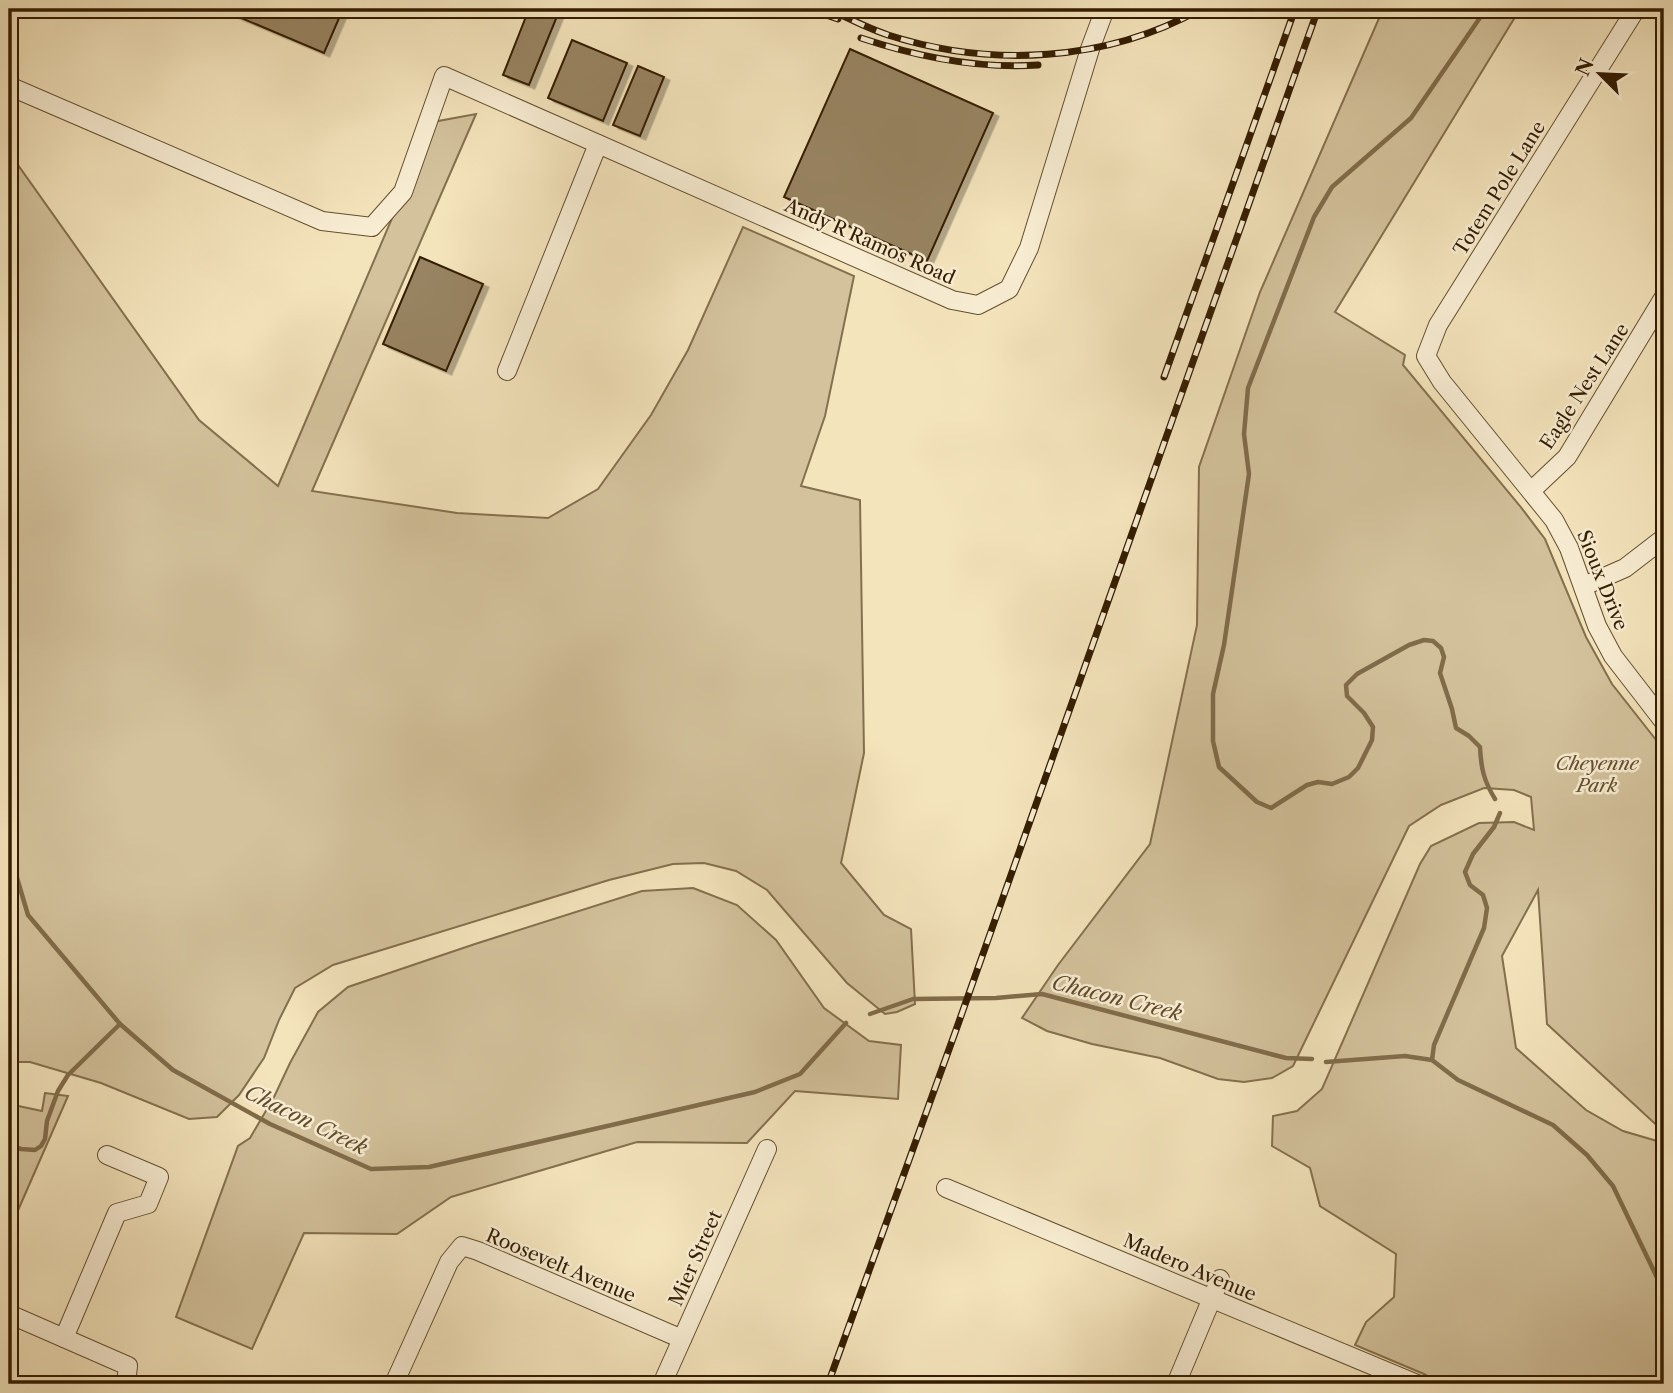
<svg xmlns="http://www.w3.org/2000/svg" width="1673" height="1393" font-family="'Libre Caslon Text',serif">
	<defs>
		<filter id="shadow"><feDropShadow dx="5.5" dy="3.5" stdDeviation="0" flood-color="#0004"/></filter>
	</defs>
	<rect width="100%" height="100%" fill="#f4e4bc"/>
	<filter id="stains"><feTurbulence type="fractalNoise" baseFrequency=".00286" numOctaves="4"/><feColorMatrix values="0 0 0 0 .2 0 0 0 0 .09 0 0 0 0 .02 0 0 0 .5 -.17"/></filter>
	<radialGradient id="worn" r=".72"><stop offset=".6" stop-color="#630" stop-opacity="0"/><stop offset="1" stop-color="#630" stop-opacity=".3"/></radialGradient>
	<g fill="#d3c29c" stroke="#84704e" stroke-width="2">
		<polygon points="1383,9 1520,9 1335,312 1405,355 1403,365 1520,506 1545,539 1586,637 1612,684 1664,750 1664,1132 1547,1024 1538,890 1502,956 1516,1048 1586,1110 1623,1131 1664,1143 1664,1384 1441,1384 1424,1374 1355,1345 1366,1322 1394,1297 1396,1254 1320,1206 1310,1168 1272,1146 1273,1116 1297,1111 1322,1089 1420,864 1431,846 1479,823 1514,822 1534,830 1531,797 1514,790 1484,788 1441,805 1409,826 1293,1066 1272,1078 1244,1082 1218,1079 1160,1058 1092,1044 1047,1031 1022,1018 1058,965 1150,844 1197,625 1199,467 1260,292"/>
		<polygon points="476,114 312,491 457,513 548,518 598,489 651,415 688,350 743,227 854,276 825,416 801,486 860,500 864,753 841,863 884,915 911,929 915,1004 897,1012 885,1014 847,983 767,890 736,871 704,863 673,864 609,880 333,965 295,988 279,1020 264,1058 239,1095 217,1117 189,1119 101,1083 30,1062 9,1062 9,155 13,158 199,420 278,486 433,122"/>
		<polygon points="693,888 737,905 776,940 824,1008 869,1041 901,1045 898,1099 795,1091 747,1143 637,1142 451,1197 397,1234 304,1233 252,1349 176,1317 238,1146 250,1138 274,1097 290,1063 318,1012 348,987 475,944 642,891"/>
		<polygon points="45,1093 68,1096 9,1231 9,1104 42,1111"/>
	</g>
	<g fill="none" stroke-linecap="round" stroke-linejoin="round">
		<g stroke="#806c4a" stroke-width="4.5">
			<path d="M1486 9 1411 118 1332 187 1314 217 1248 388 1244 434 1249 474 1224 645 1213 694V741L1219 767 1257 802 1271 808 1307 785 1318 782 1332 784 1349 777 1358 768 1372 740 1373 727 1364 713 1347 696 1346 685 1357 674 1409 645 1424 640 1433 641 1441 648 1444 657 1440 673 1452 709 1456 728 1469 736 1480 747C1481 769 1484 781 1495 799"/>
			<polyline points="9,851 28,915 120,1024 173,1070 270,1124 371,1169 429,1167 755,1092 800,1074 846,1023"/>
			<polyline points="870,1014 913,999 996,998 1042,994 1286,1058 1312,1059"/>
			<polyline points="1432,1060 1434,1045 1484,928 1487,908 1483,895 1470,885 1465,872 1473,854 1494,827 1500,813"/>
			<polyline points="1326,1062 1405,1056 1432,1060 1458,1080 1553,1125 1587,1155 1613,1186 1664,1292"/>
			<polyline points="9,1145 21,1149 35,1150 41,1146 45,1139 47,1121 58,1091 68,1075 120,1024"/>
		</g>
	</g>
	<g fill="#988462" stroke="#341d00" stroke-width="2" filter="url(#shadow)">
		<polygon points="220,9 343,9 324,53"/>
		<polygon points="529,9 560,9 529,85 503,75"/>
		<polygon points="572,40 627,63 603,121 548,98"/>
		<polygon points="850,49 993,113 927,261 784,197"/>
		<polygon points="638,66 664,77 640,136 613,125"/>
		<polygon points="420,257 483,284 446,371 383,344"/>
	</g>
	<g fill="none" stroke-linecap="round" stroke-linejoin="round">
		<defs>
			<g id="minor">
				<polyline points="1636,9 1438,325 1426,356 1442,382 1554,520 1569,548 1597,626 1613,656 1664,722"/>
				<polyline points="9,86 322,221 372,227 403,192 444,76 952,300 978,305 1009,289 1029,248 1090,49 1105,9"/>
				<polyline points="507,371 598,144"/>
				<polyline points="1531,491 1567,457 1664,297"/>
				<polyline points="1584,586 1625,568 1664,538"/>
				<polyline points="946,1188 1417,1384"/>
				<polyline points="9,1314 128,1366 126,1384"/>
				<polyline points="64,1338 117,1213 148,1204 159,1177 107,1155"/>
				<polyline points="394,1384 449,1262 462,1246 478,1251 682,1339"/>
				<polyline points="662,1384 767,1149"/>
				<polyline points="1176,1384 1220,1279"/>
			</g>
		</defs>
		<use href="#minor" stroke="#644f2f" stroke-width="20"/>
		<use href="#minor" stroke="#f8edd3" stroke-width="18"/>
		<defs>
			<g id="rail">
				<polyline points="808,9 838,19"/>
				<path d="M829 9C848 18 867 28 888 35 991 68 1106 62 1201 9"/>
				<path d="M861 38C918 57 978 69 1038 65"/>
				<polyline points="1164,377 1295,9"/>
				<polyline points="828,1384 956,1030 1318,9"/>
			</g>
		</defs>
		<use href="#rail" stroke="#341d00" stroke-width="7"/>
		<use href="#rail" stroke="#f8edd3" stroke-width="4.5" stroke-dasharray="13" stroke-linecap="butt"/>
	</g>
	<g text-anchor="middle" stroke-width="5" stroke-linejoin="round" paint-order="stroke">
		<g font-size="19" fill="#341d00" stroke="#f8edd3">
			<text transform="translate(1499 188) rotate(-58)" y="7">Totem Pole Lane</text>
			<text transform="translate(870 241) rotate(24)" y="7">Andy R Ramos Road</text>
			<text transform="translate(1584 386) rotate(-57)" y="7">Eagle Nest Lane</text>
			<text transform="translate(1603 580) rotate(68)" y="7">Sioux Drive</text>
			<text transform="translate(695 1258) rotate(-66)" y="7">Mier Street</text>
			<text transform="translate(561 1265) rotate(23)" y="7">Roosevelt Avenue</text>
			<text transform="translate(1190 1267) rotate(23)" y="7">Madero Avenue</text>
		</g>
		<g font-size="19" font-style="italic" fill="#644f2f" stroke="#f8edd3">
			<text x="1597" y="770">Cheyenne<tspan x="1597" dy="22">Park</tspan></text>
		</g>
		<g font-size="21" font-style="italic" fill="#604b2b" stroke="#f8edd3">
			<text transform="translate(1117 998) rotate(14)" y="7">Chacon Creek</text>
			<text transform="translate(306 1120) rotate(26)" y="7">Chacon Creek</text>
		</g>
	</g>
	<rect width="1673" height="1393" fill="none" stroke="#f4e4bc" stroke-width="35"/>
	<rect x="10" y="10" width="1652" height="1372" fill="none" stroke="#341d00" stroke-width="3.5"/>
	<rect x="18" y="18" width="1638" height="1358" fill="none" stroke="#341d00" stroke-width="2"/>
	<g transform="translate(1600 74) rotate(294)" stroke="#f8edd3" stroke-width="5" paint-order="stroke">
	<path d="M0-5L12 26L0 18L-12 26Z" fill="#341d00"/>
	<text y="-10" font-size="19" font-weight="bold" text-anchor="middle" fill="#341d00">N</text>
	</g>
	<rect width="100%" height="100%" filter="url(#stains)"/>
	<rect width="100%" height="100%" fill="url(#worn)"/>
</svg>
